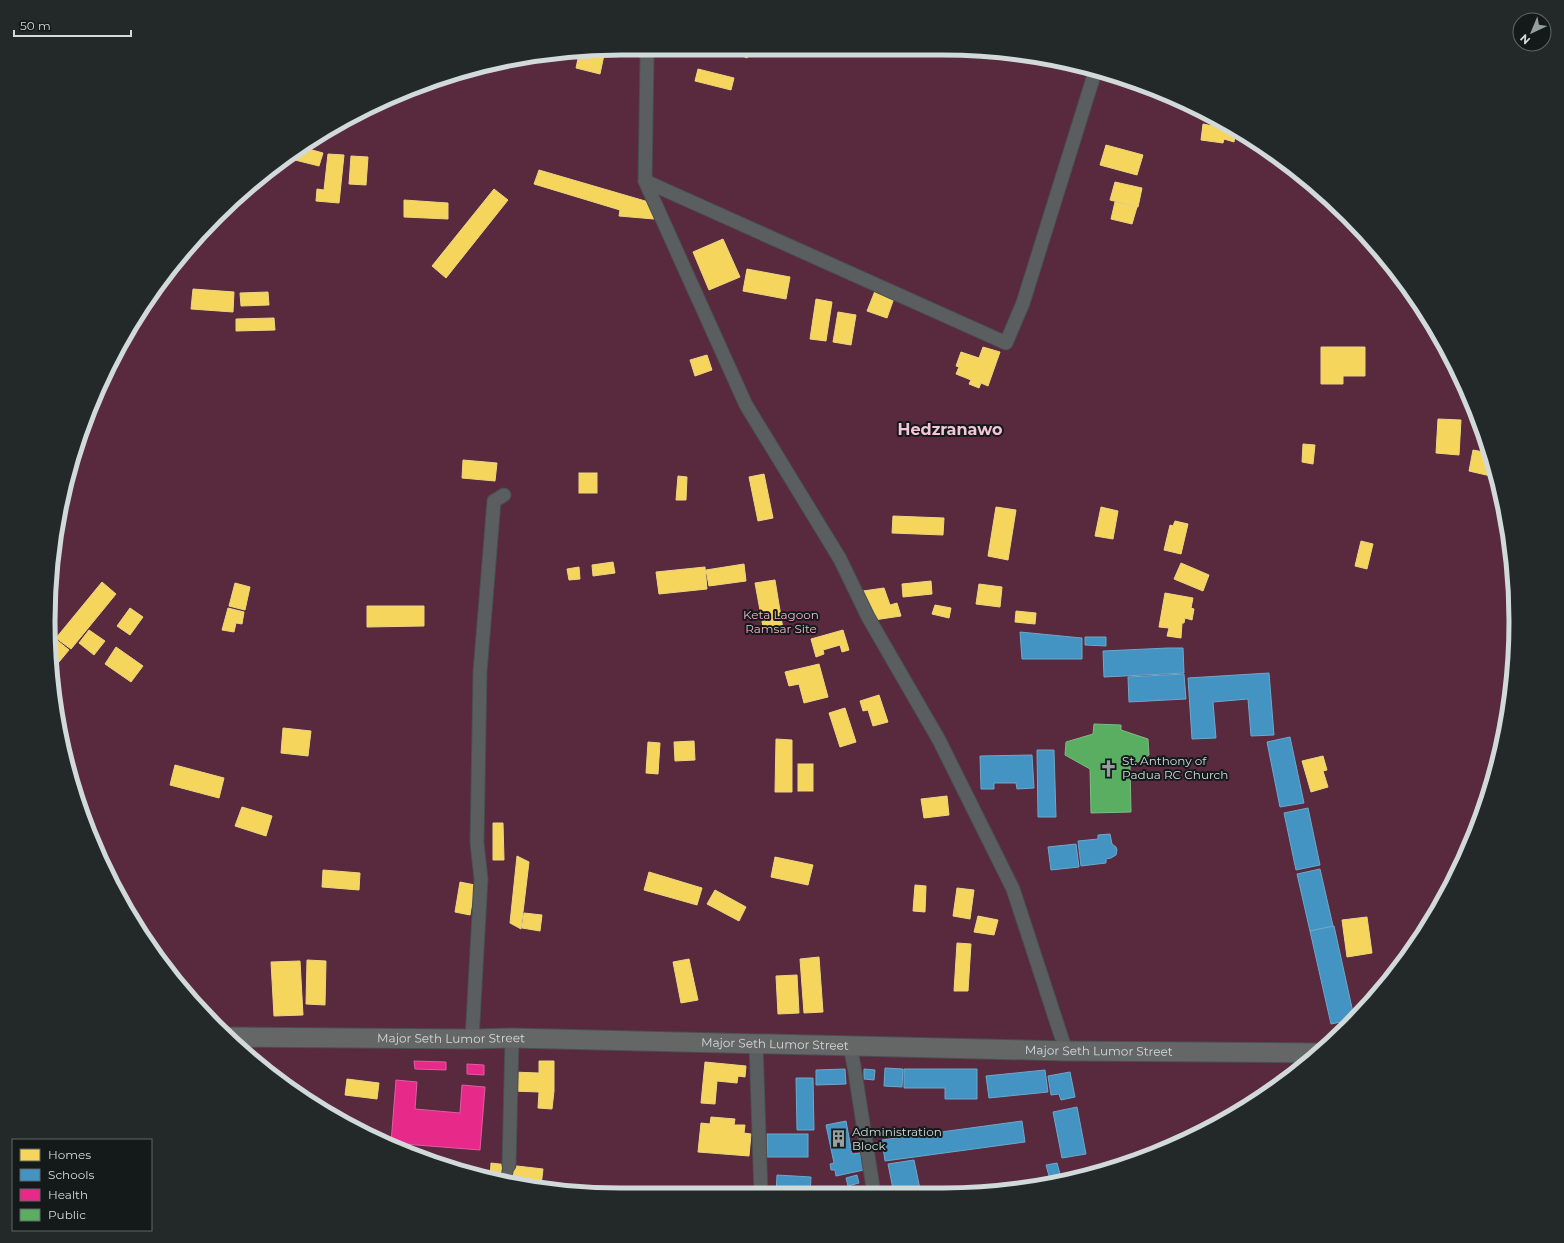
<svg xmlns="http://www.w3.org/2000/svg" width="1564" height="1243" font-family="Montserrat,sans-serif">
	<rect width="100%" height="100%" fill="#2a3030"/>
	<polygon fill="#59293e" points="622,48 980,49 1127,79 1229,125 1320,190 1374,244 1439,335 1486,437 1511,547 1515,659 1496,770 1457,875 1397,971 1320,1053 1229,1118 1091,1175 980,1194 621,1195 510,1184 402,1151 273,1077 190,999 125,908 67,770 48,621 68,473 125,335 216,216 335,125 473,67"/>
	<g fill="#f6d55c" stroke="#ebd682">
		<polygon points="725,48 751,48 747,58"/>
		<polygon points="605,50 600,74 576,68 579,54"/>
		<polygon points="698,69 734,78 731,90 695,81"/>
		<polygon points="1215,118 1236,130 1234,142 1224,139 1223,143 1201,140 1203,124 1213,126"/>
		<polygon points="1106,145 1143,155 1137,175 1100,165"/>
		<polygon points="305,148 323,153 319,166 291,159"/>
		<polygon points="328,154 344,155 339,203 316,201 317,189 324,190"/>
		<polygon points="351,156 368,157 366,185 349,184"/>
		<polygon points="539,170 652,203 654,219 619,216 620,210 534,184"/>
		<polygon points="1115,182 1142,188 1138,207 1110,200"/>
		<polygon points="494,189 508,200 446,278 432,266"/>
		<polygon points="404,200 448,203 448,219 404,217"/>
		<polygon points="1115,202 1137,207 1132,224 1111,219"/>
		<polygon points="723,239 740,277 709,290 693,252"/>
		<polygon points="747,269 790,277 786,299 743,291"/>
		<polygon points="193,289 234,292 233,312 191,309"/>
		<polygon points="875,291 894,298 887,318 867,311"/>
		<polygon points="268,292 269,305 241,306 240,293"/>
		<polygon points="816,299 832,302 826,341 810,339"/>
		<polygon points="838,312 856,315 851,345 833,342"/>
		<polygon points="274,318 275,330 236,331 236,319"/>
		<polygon points="983,347 1000,352 988,386 981,383 979,388 969,384 971,380 956,374 959,367 956,366 961,352 979,358"/>
		<polygon points="1321,347 1365,347 1365,376 1343,376 1343,384 1321,384"/>
		<polygon points="707,355 712,370 695,376 690,360"/>
		<polygon points="1438,419 1461,420 1459,455 1436,453"/>
		<polygon points="1303,444 1315,445 1313,464 1302,462"/>
		<polygon points="1473,450 1489,453 1495,477 1469,471"/>
		<polygon points="463,460 497,463 495,481 462,478"/>
		<rect x="579" y="473" width="18" height="20"/>
		<polygon points="764,474 773,518 758,521 749,477"/>
		<polygon points="678,476 687,477 686,500 676,500"/>
		<polygon points="996,507 1016,510 1008,560 988,556"/>
		<polygon points="1101,507 1118,511 1113,539 1095,536"/>
		<polygon points="893,516 944,518 943,535 892,533"/>
		<polygon points="1175,521 1188,524 1181,554 1164,550 1170,525 1173,526"/>
		<polygon points="1361,541 1373,544 1367,569 1355,566"/>
		<polygon points="613,562 615,573 593,576 592,565"/>
		<polygon points="1181,563 1209,575 1203,591 1174,579"/>
		<polygon points="744,564 746,581 709,586 706,570"/>
		<polygon points="579,567 580,579 569,580 567,569"/>
		<polygon points="705,567 707,589 659,594 656,572"/>
		<polygon points="775,580 783,629 764,632 755,583"/>
		<polygon points="931,581 932,594 903,597 902,584"/>
		<polygon points="102,582 116,594 71,649 56,638"/>
		<polygon points="235,583 250,587 245,610 229,606"/>
		<polygon points="979,584 1002,587 1000,607 976,604"/>
		<polygon points="884,588 890,605 897,603 901,616 874,620 863,591"/>
		<polygon points="1165,593 1193,598 1191,608 1194,609 1192,620 1185,618 1184,623 1182,623 1181,638 1167,636 1169,628 1159,627"/>
		<polygon points="935,605 951,608 949,618 932,614"/>
		<polygon points="367,606 424,606 424,626 367,627"/>
		<polygon points="130,608 143,617 130,635 117,626"/>
		<polygon points="228,608 244,612 242,624 236,623 234,632 222,630"/>
		<polygon points="1016,611 1036,613 1035,624 1015,622"/>
		<polygon points="89,630 105,641 94,655 79,643"/>
		<polygon points="843,630 849,650 842,652 840,645 823,650 824,654 816,657 811,639"/>
		<polygon points="53,637 69,650 54,668 50,640"/>
		<polygon points="116,647 143,666 131,682 105,664"/>
		<polygon points="819,664 828,697 804,703 799,684 789,686 785,672"/>
		<polygon points="879,695 888,722 873,726 868,710 863,711 860,701"/>
		<polygon points="845,708 856,742 840,747 829,713"/>
		<polygon points="283,728 311,731 308,756 281,753"/>
		<polygon points="776,739 792,740 792,792 775,792"/>
		<polygon points="694,741 695,760 675,761 674,742"/>
		<polygon points="648,742 660,743 658,774 646,773"/>
		<polygon points="1323,756 1327,770 1323,771 1328,787 1311,792 1302,761"/>
		<rect x="798" y="764" width="15" height="27"/>
		<polygon points="175,765 224,778 219,798 170,785"/>
		<polygon points="947,796 949,815 924,818 921,799"/>
		<polygon points="242,807 272,816 266,836 235,826"/>
		<polygon points="493,823 503,823 504,860 493,860"/>
		<polygon points="517,856 529,862 521,929 510,923"/>
		<polygon points="775,857 813,865 808,885 771,877"/>
		<polygon points="323,870 360,873 359,890 322,887"/>
		<polygon points="649,872 702,888 697,905 644,890"/>
		<polygon points="460,882 475,885 470,915 455,912"/>
		<polygon points="915,885 926,886 925,912 913,911"/>
		<polygon points="957,888 974,890 970,919 953,916"/>
		<polygon points="715,890 746,907 739,921 707,904"/>
		<polygon points="524,913 542,915 540,931 522,928"/>
		<polygon points="978,916 998,920 994,935 974,932"/>
		<polygon points="1367,917 1372,953 1347,957 1342,920"/>
		<polygon points="957,943 971,944 968,991 954,991"/>
		<polygon points="819,957 823,1012 804,1013 800,959"/>
		<polygon points="689,959 698,1000 681,1003 673,962"/>
		<polygon points="307,960 326,961 325,1005 306,1004"/>
		<polygon points="300,961 303,1015 274,1016 271,962"/>
		<polygon points="797,975 799,1013 778,1014 776,976"/>
		<polygon points="539,1061 554,1061 554,1091 552,1109 538,1108 539,1092 512,1091 512,1072 539,1073"/>
		<polygon points="705,1062 746,1066 745,1077 738,1076 737,1083 717,1081 715,1104 701,1103"/>
		<polygon points="347,1079 379,1083 377,1099 345,1095"/>
		<polygon points="711,1117 735,1119 734,1125 745,1125 744,1133 751,1134 749,1156 698,1152 701,1123 710,1124"/>
		<polygon points="491,1163 543,1169 541,1186 490,1178"/>
		<polygon points="634,1188 663,1192 662,1195 633,1195"/>
	</g>
	<g fill="#4393c3" stroke="#6ea8ca">
		<polygon points="1020,632 1082,638 1082,659 1022,659"/>
		<polygon points="1085,637 1106,637 1106,646 1085,645"/>
		<polygon points="1168,648 1183,648 1184,673 1104,677 1103,651"/>
		<polygon points="1269,673 1274,735 1251,736 1248,699 1213,702 1216,738 1192,739 1188,678"/>
		<polygon points="1184,674 1186,699 1129,702 1128,677"/>
		<polygon points="1290,737 1304,803 1280,807 1267,742"/>
		<polygon points="1037,750 1054,750 1056,817 1038,817"/>
		<polygon points="1032,755 1034,788 1017,789 1016,783 994,783 994,789 981,789 980,756"/>
		<polygon points="1308,808 1320,865 1296,870 1284,813"/>
		<polygon points="1110,834 1112,844 1116,847 1117,850 1116,855 1111,858 1106,859 1106,863 1081,866 1078,841 1098,839 1098,835"/>
		<polygon points="1076,844 1079,867 1051,870 1048,847"/>
		<polygon points="1320,869 1333,926 1310,931 1297,874"/>
		<polygon points="1334,926 1354,1017 1351,1020 1331,1024 1310,931"/>
		<polygon points="885,1068 903,1069 902,1087 884,1086"/>
		<polygon points="845,1069 846,1084 816,1085 816,1070"/>
		<polygon points="864,1069 875,1070 874,1080 864,1079"/>
		<polygon points="904,1069 977,1069 977,1099 945,1099 945,1088 904,1088"/>
		<polygon points="1045,1070 1048,1092 989,1098 986,1076"/>
		<polygon points="1070,1072 1075,1097 1061,1100 1059,1094 1051,1095 1048,1076"/>
		<polygon points="796,1078 813,1078 814,1130 797,1130"/>
		<polygon points="1077,1107 1086,1154 1062,1158 1053,1112"/>
		<polygon points="846,1121 852,1154 860,1153 864,1170 836,1176 835,1170 831,1170 830,1164 834,1163 826,1125"/>
		<polygon points="1022,1121 1025,1142 885,1161 882,1140"/>
		<rect x="767" y="1134" width="41" height="23"/>
		<polygon points="914,1160 921,1194 894,1194 888,1164"/>
		<polygon points="1115,1160 1117,1165 1092,1175 1091,1170"/>
		<polygon points="1057,1163 1060,1174 1049,1176 1046,1165"/>
		<polygon points="777,1175 811,1177 810,1194 776,1194"/>
		<polygon points="857,1175 859,1183 848,1186 846,1178"/>
		<polygon points="835,1187 835,1194 813,1194 812,1188"/>
		<polygon points="983,1187 984,1193 969,1194 968,1190"/>
	</g>
	<g fill="#e7298a" stroke="#e05ea2">
		<polygon points="414,1061 446,1062 446,1070 415,1069"/>
		<polygon points="467,1064 484,1065 484,1075 467,1074"/>
		<polygon points="396,1080 417,1082 415,1109 460,1113 462,1085 485,1087 480,1150 391,1143"/>
		<polygon points="406,1152 427,1154 427,1159"/>
	</g>
	<polygon fill="#5aae61" stroke="#7ebb85" points="1094,724 1121,725 1121,730 1148,739 1149,755 1130,767 1131,812 1091,813 1090,769 1065,755 1066,742 1093,734"/>
	<g fill="none" stroke-linecap="round" stroke-linejoin="round">
		<defs>
			<polyline id="pedestrian" points="505,1182 509,1165"/>
			<g id="minor">
				<polyline points="644,48 647,58 645,181 746,405 840,559 868,617 939,740 1013,889 1066,1051"/>
				<polyline points="645,181 1006,343 1023,303 1095,72"/>
				<polyline points="472,1039 481,879 477,843 480,672 494,501 504,495"/>
				<polyline points="756,1044 761,1195"/>
				<polyline points="850,1046 854,1066 874,1194"/>
				<polyline points="509,1165 512,1038"/>
			</g>
			<g id="secondary">
				<path id="s1" d="M230 1037 472 1039 512 1038 1066 1051 1321 1053"/>
			</g>
		</defs>
		<use href="#pedestrian" stroke="#494e4e" stroke-width="12"/>
		<use href="#minor" stroke="#494e4e" stroke-width="15"/>
		<use href="#secondary" stroke="#494e4e" stroke-width="21"/>
		<use href="#pedestrian" stroke="#5a5e5e" stroke-width="10"/>
		<use href="#minor" stroke="#5a5e5e" stroke-width="13"/>
		<use href="#secondary" stroke="#656767" stroke-width="19"/>
	</g>
	<defs>
		<symbol id="church-bare" viewBox="-9 -9 18 18"><path d="M-1.2-6h2.4v3.5h3.3v2.4h-3.3V6h-2.4V-.1h-3.3v-2.4h3.3Z" fill="#979e9e" stroke="#141a1a" stroke-width="2.5" paint-order="stroke"/></symbol>
		<symbol id="building-bare" viewBox="-9 -9 18 18"><path d="M-4-6H4V6H1V3H-1V6H-4ZM-2.5-4.3h1.7v1.8h-1.7ZM.8-4.3h1.7v1.8H.8ZM-2.5-1h1.7V.8h-1.7ZM.8-1h1.7V.8H.8Z" fill="#979e9e" stroke="#141a1a" stroke-width="2.5" paint-order="stroke"/></symbol>
	</defs>
	<g fill-rule="evenodd">
		<use href="#church-bare" x="1096" y="756" width="25" height="25"/>
		<use href="#building-bare" x="826" y="1126" width="25" height="25"/>
	</g>
	<g text-anchor="middle" stroke-width="4" stroke-linejoin="round" paint-order="stroke">
		<g font-size="12" fill="#f5b0ca" stroke="#141a1a">
			<text x="781" y="619">Keta Lagoon<tspan x="781" dy="14">Ramsar Site</tspan></text>
		</g>
		<g font-size="12" fill="#d1d9d9" stroke="#141a1a" text-anchor="start">
			<text x="1122" y="765">St. Anthony of<tspan x="1122" dy="14">Padua RC Church</tspan></text>
			<text x="852" y="1136">Administration<tspan x="852" dy="14">Block</tspan></text>
		</g>
		<g font-size="12" fill="#d1d9d9" stroke="#141a1a">
			<text dy="4" stroke="none"><textPath href="#s1" startOffset="221">Major Seth Lumor Street</textPath></text>
			<text dy="4" stroke="none"><textPath href="#s1" startOffset="545">Major Seth Lumor Street</textPath></text>
			<text dy="4" stroke="none"><textPath href="#s1" startOffset="869">Major Seth Lumor Street</textPath></text>
		</g>
		<g font-size="16" font-weight="bold" fill="#f5c4d6" stroke="#141a1a">
			<text x="950" y="435">Hedzranawo</text>
		</g>
	</g>
	<path d="M0 0H1564V1243H0ZM621 55H943A566 566 0 0 1 1509 621V622A566 566 0 0 1 943 1188H621A566 566 0 0 1 55 622V621A566 566 0 0 1 621 55Z" fill="#232929" fill-rule="evenodd"/>
	<path fill="none" stroke="#d1d9d9" stroke-width="5" d="M621 55H943A566 566 0 0 1 1509 621V622A566 566 0 0 1 943 1188H621A566 566 0 0 1 55 622V621A566 566 0 0 1 621 55Z"/>
	<rect x="12" y="1139" width="140" height="92" fill="#141a1a" stroke="#606666"/>
	<rect x="20" y="1149" width="20" height="12" fill="#f6d55c" stroke="#606666"/>
	<text x="48" y="1159" font-size="12" fill="#d1d9d9">Homes</text>
	<rect x="20" y="1169" width="20" height="12" fill="#4393c3" stroke="#606666"/>
	<text x="48" y="1179" font-size="12" fill="#d1d9d9">Schools</text>
	<rect x="20" y="1189" width="20" height="12" fill="#e7298a" stroke="#606666"/>
	<text x="48" y="1199" font-size="12" fill="#d1d9d9">Health</text>
	<rect x="20" y="1209" width="20" height="12" fill="#5aae61" stroke="#606666"/>
	<text x="48" y="1219" font-size="12" fill="#d1d9d9">Public</text>
	<g transform="translate(1532 32) rotate(224)"><circle r="19" fill="#141a1a" stroke="#606666"/>
	<path d="M0-3L7 15L0 10L-7 15Z" fill="#979e9e"/>
	<text y="-6" font-size="11" font-weight="bold" text-anchor="middle" fill="#d1d9d9">N</text>
	</g>
	<path d="M14 30v6h117v-6" fill="none" stroke="#d1d9d9" stroke-width="2"/>
	<text x="20" y="30" font-size="12" fill="#d1d9d9" stroke="#141a1a" stroke-width="3" paint-order="stroke">50 m</text>
</svg>
